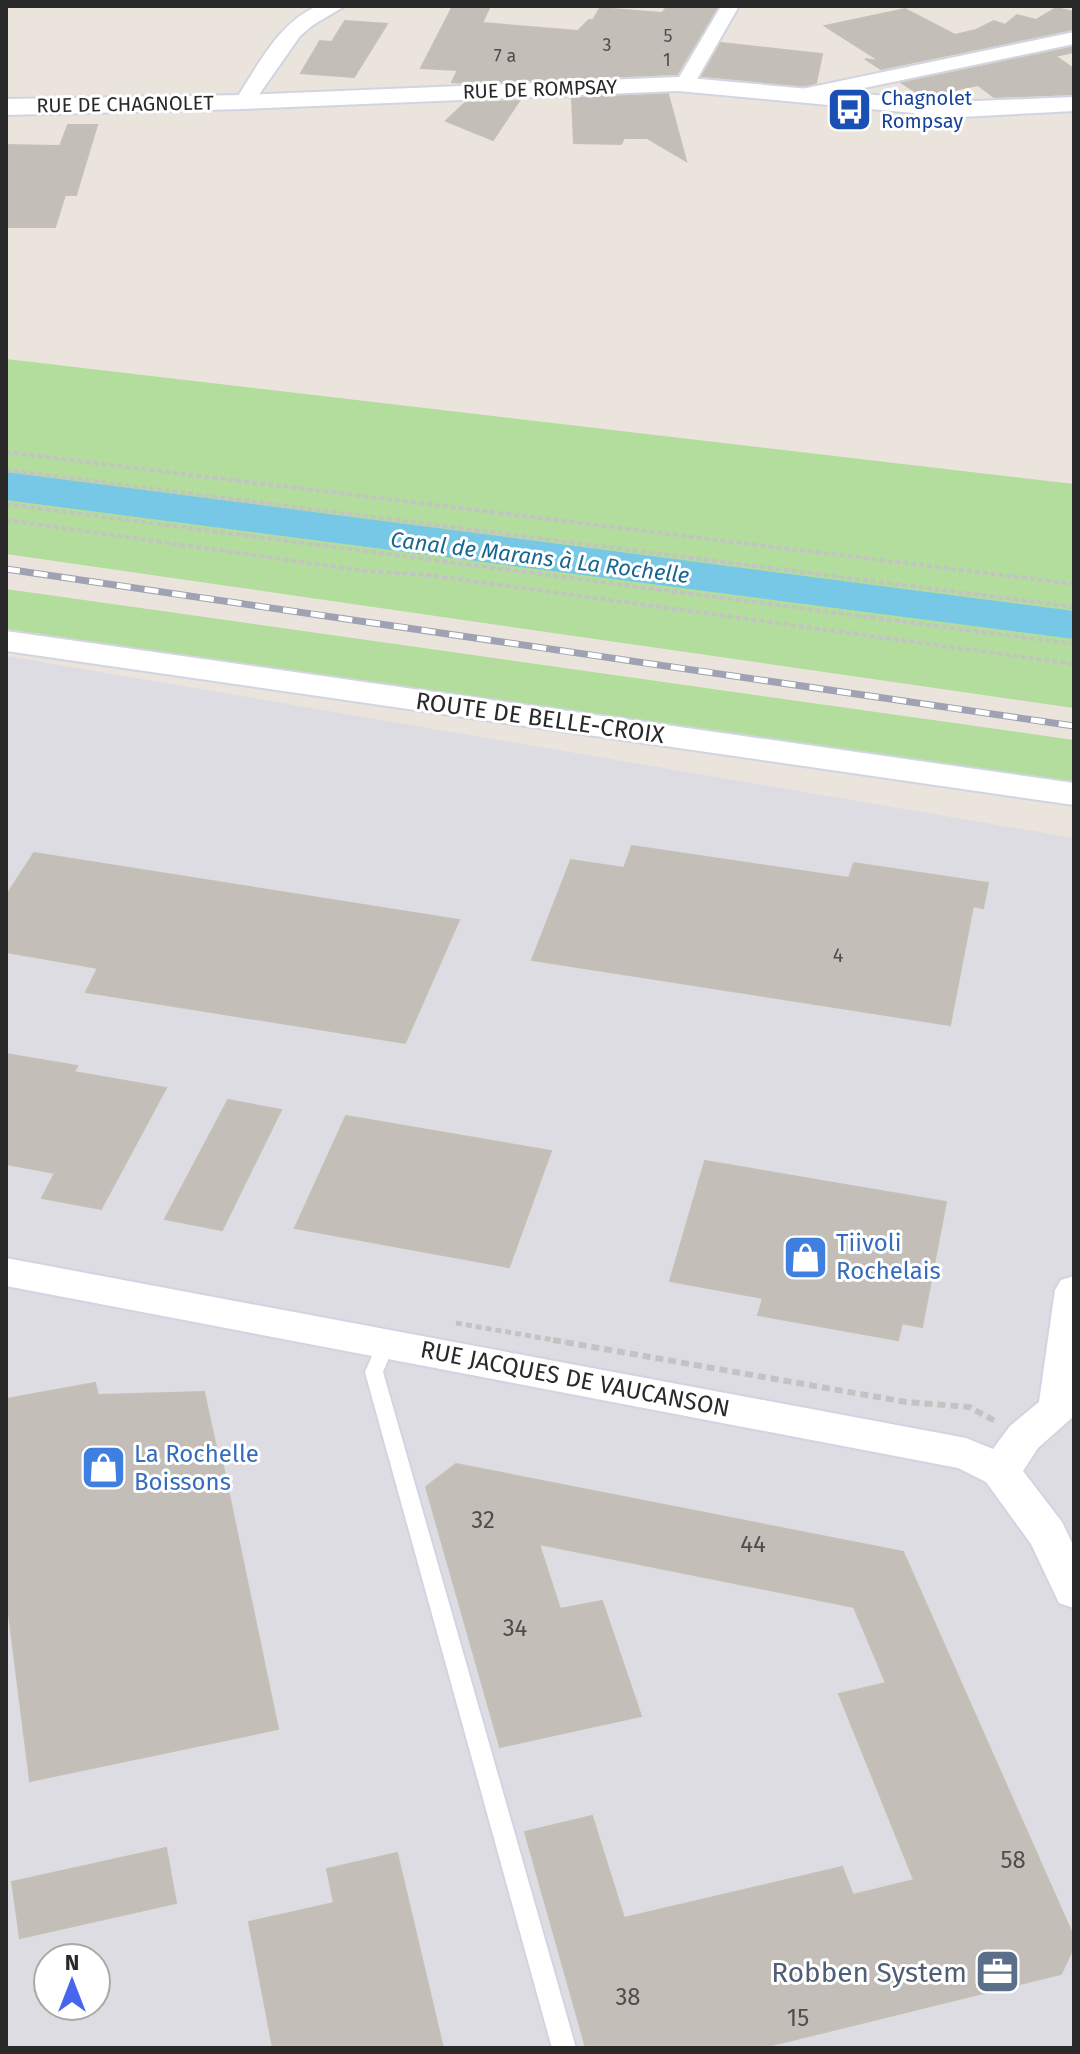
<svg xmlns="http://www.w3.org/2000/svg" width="1080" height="2054" font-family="'Fira Sans',sans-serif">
	<rect width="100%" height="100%" fill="#eae4dc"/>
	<path fill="#dedce3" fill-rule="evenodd" d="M6 656 1074 838V2048H6ZM48 1958H96V2006H48Z"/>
	<g fill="#b2dd9c">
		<polygon points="6,359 1074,484 1074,708 6,554"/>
		<polygon points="6,589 1074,740 1074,785 6,629"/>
	</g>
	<polygon fill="#76c8e6" points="6,472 1074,611 1074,639 6,500"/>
	<g fill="#c3beb7" stroke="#c5c0b6" stroke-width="2">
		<polygon points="453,6 490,6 482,23 578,31 589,20 593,20 600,8 662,13 668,6 718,6 677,74 467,83 452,82 458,70 421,68"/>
		<polygon points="1056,8 1074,12 1074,29 881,69 865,59 880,61 825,26 905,9 955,35 976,30 994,21 1005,25 1017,15 1036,20"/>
		<polygon points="345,21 387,24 354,77 301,73 320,41 332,42"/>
		<polygon points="721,43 822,54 816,83 804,86 702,76"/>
		<polygon points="1074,47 1074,52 1055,56 1074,69 1074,94 994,97 978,85 931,95 924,90 916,92 902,83"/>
		<polygon points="668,94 686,161 647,138 624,138 621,144 574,143 572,98"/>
		<polygon points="519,101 493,140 446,121 465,103"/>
		<polygon points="68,125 97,125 76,195 65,195 55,227 6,227 6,145 60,146"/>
		<polygon points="632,846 849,878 854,863 988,883 983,908 973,906 950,1025 532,960 571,860 624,868"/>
		<polygon points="34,853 459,920 405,1043 86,992 98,968 6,952 6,896"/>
		<polygon points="6,1054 77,1066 74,1072 166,1088 101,1209 42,1198 55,1173 6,1164"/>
		<polygon points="228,1100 281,1110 222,1230 165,1219"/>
		<polygon points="346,1116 551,1151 509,1267 295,1228"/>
		<polygon points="705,1161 946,1202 922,1327 902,1323 898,1340 758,1315 763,1298 670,1281"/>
		<polygon points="95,1383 98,1395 204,1392 219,1461 222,1461 278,1729 30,1781 6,1591 6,1399"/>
		<polygon points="456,1464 903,1552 1074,1938 1074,1946 1061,1974 760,2048 586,2048 525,1832 592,1816 624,1918 842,1867 853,1895 914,1880 839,1694 886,1683 854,1607 539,1544 560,1609 602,1601 641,1716 500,1747 426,1487"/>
		<polygon points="166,1848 176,1903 20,1938 12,1882"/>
		<polygon points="397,1853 443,2048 273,2048 249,1922 334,1903 327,1869"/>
	</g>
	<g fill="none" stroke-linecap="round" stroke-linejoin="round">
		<defs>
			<polygon id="service" points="386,1336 392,1338 395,1343 383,1372 576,2048 552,2048 365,1372 380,1338"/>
			<g id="minor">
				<path d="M318 6H345L313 25 300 36 251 106H237L234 102C257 68 278 22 318 6Z"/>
				<polygon points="721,6 739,6 692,88 678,88 675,84"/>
				<polygon points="1074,32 1074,44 802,101 792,95 802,89"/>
				<polygon points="6,1258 966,1438 993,1449 1010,1426 1039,1402 1055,1290 1061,1280 1074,1276 1074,1416 1038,1448 1023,1471 1062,1522 1074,1547 1074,1608 1059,1603 1031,1544 986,1482 958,1468 6,1286"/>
			</g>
			<g id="tertiary">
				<polygon points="678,77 952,102 1074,97 1074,111 924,119 913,113 678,91 244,109 6,115 6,99 244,95"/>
				<polygon points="6,631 1074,783 1074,805 6,651"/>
			</g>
		</defs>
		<use href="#service" stroke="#d1d4e1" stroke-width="4"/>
		<use href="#minor" stroke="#d1d4e1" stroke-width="4"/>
		<use href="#tertiary" stroke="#d1d4e1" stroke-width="4"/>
		<g stroke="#c3c3c3" stroke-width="4" stroke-dasharray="5 3" stroke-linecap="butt">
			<polyline points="6,452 1074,584"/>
			<polyline points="6,470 1074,607"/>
			<polyline points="6,504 1074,644"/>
			<polyline points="6,520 365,571 428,575 1074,664"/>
		</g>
		<polyline stroke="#c3c3c3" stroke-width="5" stroke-dasharray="6 4" stroke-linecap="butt" points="456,1323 565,1342"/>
		<polyline stroke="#c3c3c3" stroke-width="6" stroke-dasharray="8 5" stroke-linecap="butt" points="553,1340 906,1402 969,1407 995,1421"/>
		<use href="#service" fill="#fff" fill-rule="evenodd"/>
		<use href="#minor" fill="#fff" fill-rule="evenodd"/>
		<use href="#tertiary" fill="#fff" fill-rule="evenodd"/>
		<defs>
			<polyline id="rail" points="6,569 1074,726"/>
		</defs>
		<use href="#rail" stroke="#9fa2b2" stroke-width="7"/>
		<use href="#rail" stroke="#fff" stroke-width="5" stroke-dasharray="14" stroke-linecap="butt"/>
	</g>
	<defs>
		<symbol id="bus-square" viewBox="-11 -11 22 22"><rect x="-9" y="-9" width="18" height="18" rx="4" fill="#1a4fb4" stroke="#fff"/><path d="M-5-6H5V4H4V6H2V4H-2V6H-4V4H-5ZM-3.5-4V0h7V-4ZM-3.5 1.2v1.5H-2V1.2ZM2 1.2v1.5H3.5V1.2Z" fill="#fff"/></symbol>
		<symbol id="shop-square" viewBox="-11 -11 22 22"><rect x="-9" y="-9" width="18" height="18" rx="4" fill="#3f7fe0" stroke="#fff"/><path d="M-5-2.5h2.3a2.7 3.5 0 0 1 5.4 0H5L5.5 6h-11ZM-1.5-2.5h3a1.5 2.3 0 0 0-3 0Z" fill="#fff"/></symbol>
		<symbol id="office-square" viewBox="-11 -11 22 22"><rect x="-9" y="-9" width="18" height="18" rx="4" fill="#5c6f8a" stroke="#fff"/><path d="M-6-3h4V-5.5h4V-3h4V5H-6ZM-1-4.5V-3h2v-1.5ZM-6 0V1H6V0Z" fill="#fff"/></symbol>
	</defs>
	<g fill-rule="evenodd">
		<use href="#bus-square" x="824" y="84" width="51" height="51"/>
		<use href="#shop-square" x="780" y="1232" width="51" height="51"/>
		<use href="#shop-square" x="78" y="1442" width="51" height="51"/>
		<use href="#office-square" x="972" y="1946" width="51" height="51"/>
	</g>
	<g text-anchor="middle" stroke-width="6" stroke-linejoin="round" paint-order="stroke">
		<g font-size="18" fill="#504e4c">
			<text x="668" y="42">5</text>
			<text x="607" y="51">3</text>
			<text x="505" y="62">7 a</text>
			<text x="667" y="66">1</text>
		</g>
		<g font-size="20" fill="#292929" stroke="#fff">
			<text transform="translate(540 89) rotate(-2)" y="7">RUE DE ROMPSAY</text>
			<text transform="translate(125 104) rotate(-1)" y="7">RUE DE CHAGNOLET</text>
		</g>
		<g font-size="20" fill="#164399" stroke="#fff" text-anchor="start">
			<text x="881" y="105">Chagnolet<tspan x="881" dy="23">Rompsay</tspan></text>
		</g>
		<g font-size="20" fill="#504e4c">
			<text x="838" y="962">4</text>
		</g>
		<g font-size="22" font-style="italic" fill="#176690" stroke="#fff">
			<text transform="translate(540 557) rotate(7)" y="8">Canal de Marans à La Rochelle</text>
		</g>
		<g font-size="24" fill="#292929" stroke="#fff">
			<text transform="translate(540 718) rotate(8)" y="8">ROUTE DE BELLE-CROIX</text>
			<text transform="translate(575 1379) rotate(11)" y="8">RUE JACQUES DE VAUCANSON</text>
		</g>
		<g font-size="24" fill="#366cbe" stroke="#fff" text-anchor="start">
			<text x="836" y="1251">Tiivoli<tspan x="836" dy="28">Rochelais</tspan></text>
			<text x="134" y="1462">La Rochelle<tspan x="134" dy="28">Boissons</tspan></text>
		</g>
		<g font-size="24" fill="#504e4c">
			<text x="483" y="1528">32</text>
			<text x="753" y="1552">44</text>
			<text x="515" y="1636">34</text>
			<text x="1013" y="1868">58</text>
			<text x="628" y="2005">38</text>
			<text x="798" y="2026">15</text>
		</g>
		<g font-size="28" fill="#4e5e75" stroke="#fff" text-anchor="end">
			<text x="967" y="1982">Robben System</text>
		</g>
	</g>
	<rect width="1080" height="2054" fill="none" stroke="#292929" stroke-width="16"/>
	<g transform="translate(72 1982)"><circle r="38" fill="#ffffff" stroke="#a9a9a9" stroke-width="2"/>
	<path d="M0-6L14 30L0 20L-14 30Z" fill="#4666ed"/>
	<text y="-12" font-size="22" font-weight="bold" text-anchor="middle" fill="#292929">N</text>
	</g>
</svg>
